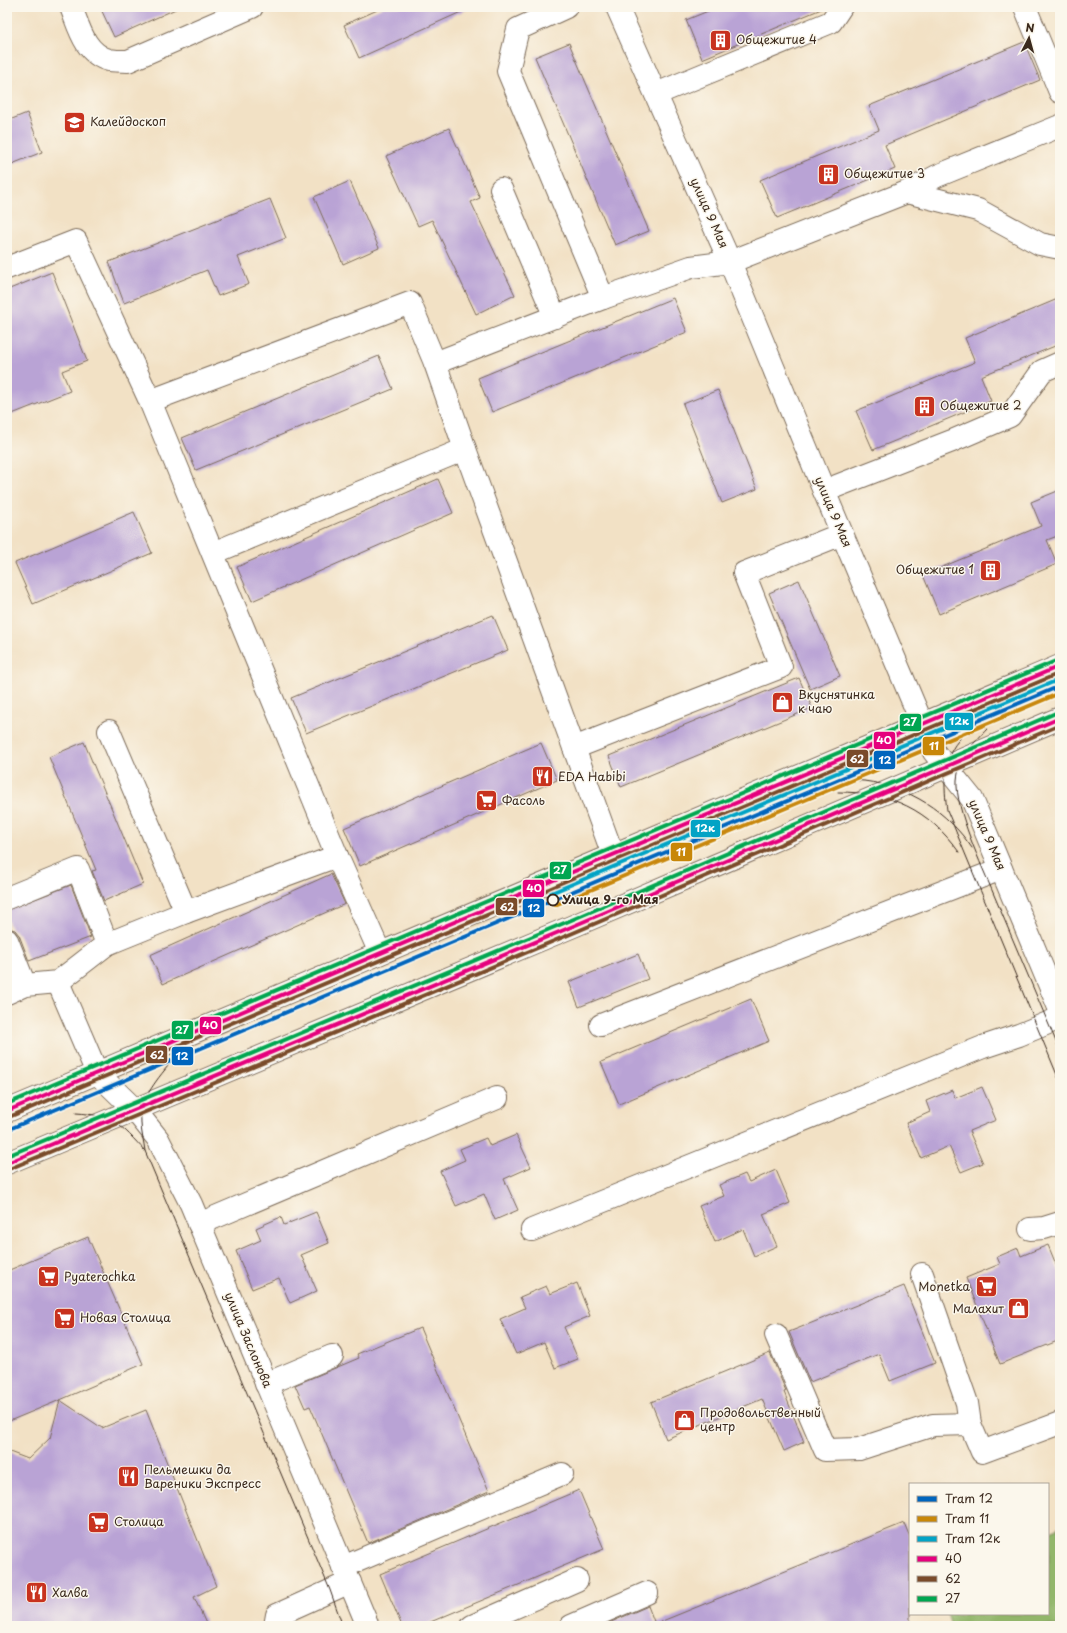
<svg xmlns="http://www.w3.org/2000/svg" width="1067" height="1633" font-family="'Playpen Sans',sans-serif">
	<rect width="100%" height="100%" fill="#fbf7ec"/>
	<filter id="ink" filterUnits="userSpaceOnUse"><feTurbulence type="fractalNoise" baseFrequency=".025" numOctaves="2"/><feDisplacementMap in="SourceGraphic" scale="8" xChannelSelector="R" yChannelSelector="G"/><feConvolveMatrix kernelMatrix="1 2 1 2 8 2 1 2 1" color-interpolation-filters="sRGB"/></filter>
	<filter id="wash" filterUnits="userSpaceOnUse"><feTurbulence type="fractalNoise" baseFrequency=".012" numOctaves="4" result="noise"/><feDisplacementMap in="SourceGraphic" scale="16" xChannelSelector="R" yChannelSelector="G"/><feGaussianBlur stdDeviation="0.9" result="paint"/><feColorMatrix in="noise" values="0 0 0 0 0 0 0 0 0 0 0 0 0 0 0 0 0 1.4 0 .05"/><feComposite in="paint" operator="in"/></filter>
	<g filter="url(#wash)">
		<rect width="100%" height="100%" fill="#f2e1c5"/>
		<polygon fill="#92b66a" stroke="#667044" points="1060,1527 1060,1626 951,1626 947,1614 1048,1614 1048,1532"/>
		<g id="blocks">
			<g fill="#b9a3d5">
				<polygon points="100,7 180,7 114,37"/>
				<polygon points="384,7 472,7 359,58 344,25"/>
				<polygon points="718,7 826,7 702,59 686,20"/>
				<polygon points="1024,42 1040,80 885,145 895,169 777,218 760,180 879,130 869,106"/>
				<polygon points="569,43 649,231 615,245 535,57"/>
				<polygon points="27,113 42,152 7,166 7,121"/>
				<polygon points="449,128 480,198 471,202 515,295 476,314 432,220 418,226 386,156"/>
				<polygon points="350,181 379,248 343,264 314,197"/>
				<polygon points="270,199 286,238 238,257 249,284 218,296 207,270 124,303 109,262"/>
				<polygon points="52,272 87,361 62,371 70,391 7,416 7,290"/>
				<polygon points="673,298 687,332 492,412 478,378"/>
				<polygon points="1060,298 1060,344 981,376 991,401 873,450 856,411 975,362 965,338"/>
				<polygon points="379,356 393,389 196,470 182,438"/>
				<polygon points="718,390 757,489 722,503 683,404"/>
				<polygon points="438,479 453,513 252,601 237,567"/>
				<polygon points="1060,490 1060,535 1047,540 1057,564 939,614 923,575 1041,526 1031,502"/>
				<polygon points="134,512 152,553 33,604 15,563"/>
				<polygon points="799,580 840,676 810,689 769,593"/>
				<polygon points="493,615 508,650 306,733 291,698"/>
				<polygon points="799,678 812,708 621,787 609,756"/>
				<polygon points="84,742 143,884 104,901 92,871 96,870 49,757"/>
				<polygon points="541,743 557,780 360,866 344,828"/>
				<polygon points="331,874 345,904 163,984 150,955"/>
				<polygon points="71,885 91,937 29,961 19,935 15,930 11,929 7,918 7,910"/>
				<polygon points="638,954 648,979 579,1007 569,982"/>
				<polygon points="751,999 769,1041 619,1104 601,1062"/>
				<polygon points="982,1087 996,1120 969,1131 983,1163 961,1172 949,1146 921,1158 906,1123 930,1112 926,1101 952,1090 955,1098"/>
				<polygon points="516,1135 531,1167 504,1179 518,1210 495,1220 484,1194 456,1206 440,1171 465,1160 460,1149 486,1138 490,1146"/>
				<polygon points="776,1170 790,1203 763,1214 777,1246 754,1256 743,1229 715,1242 699,1206 724,1196 719,1185 745,1174 749,1182"/>
				<polygon points="316,1212 329,1243 301,1255 317,1291 290,1303 279,1278 252,1289 236,1251 261,1240 256,1228 281,1217 284,1225"/>
				<polygon points="88,1237 143,1364 60,1400 102,1428 146,1410 216,1586 194,1597 207,1626 7,1626 7,1451 28,1459 50,1438 60,1400 7,1422 7,1271"/>
				<polygon points="1048,1245 1060,1274 1060,1340 1000,1364 966,1278 1000,1264 997,1257 1018,1248 1021,1256"/>
				<polygon points="577,1283 590,1316 564,1327 578,1359 555,1368 544,1342 516,1354 500,1319 525,1308 520,1297 546,1286 550,1294"/>
				<polygon points="904,1286 935,1363 890,1381 879,1354 810,1382 789,1332"/>
				<polygon points="420,1328 489,1491 368,1543 310,1406 305,1408 295,1385 359,1358 357,1354"/>
				<polygon points="770,1353 786,1391 784,1392 804,1442 784,1451 762,1399 666,1439 651,1402"/>
				<polygon points="579,1490 604,1549 421,1626 402,1626 380,1574"/>
				<polygon points="904,1523 910,1537 910,1626 602,1626 648,1606 655,1624"/>
			</g>
		</g>
	</g>
	<g filter="url(#ink)">
		<use href="#blocks" fill-opacity="0" stroke="#7b6a58" stroke-width="1"/>
		<g fill="none" stroke-linecap="round" stroke-linejoin="round">
			<defs>
				<g id="minor">
					<path d="M71 7C79 27 85 54 109 60 115 61 122 61 128 61L252 7"/>
					<polyline points="566,7 518,29 508,71 603,298"/>
					<polyline points="617,7 730,262 824,491 934,752 972,799 1060,1010"/>
					<polyline points="1025,7 1060,92"/>
					<polyline points="656,94 831,22 841,7"/>
					<polyline points="501,189 555,317"/>
					<polyline points="907,192 978,210 1040,244 1060,248"/>
					<polyline points="7,268 76,241 150,401 337,856 380,953"/>
					<polyline points="150,401 410,303 435,363"/>
					<polyline points="824,491 952,441 1010,416 1042,371 1060,363"/>
					<polyline points="213,553 465,449"/>
					<polyline points="109,731 186,912"/>
					<polyline points="574,748 781,667 744,573 842,534"/>
					<polyline points="613,855 465,449 435,363 603,298 691,267 730,262 907,192 937,176 1060,126"/>
					<polyline points="7,898 78,869 107,944"/>
					<polyline points="7,940 25,985"/>
					<polyline points="58,982 97,1073 134,1109 158,1139 191,1204 368,1626"/>
					<polyline points="7,993 25,985 58,982 107,944 186,912 337,856"/>
					<polyline points="601,1025 1001,869"/>
					<polyline points="199,1224 497,1098"/>
					<polyline points="1030,1229 1044,1228 1060,1223"/>
					<polyline points="532,1230 983,1047 1019,1035 1060,1018"/>
					<polyline points="922,1274 967,1403 970,1424"/>
					<polyline points="776,1335 825,1450 859,1449 933,1425 970,1424 982,1452 1060,1423"/>
					<polyline points="266,1384 332,1356"/>
					<polyline points="343,1567 562,1474"/>
					<polyline points="275,1626 277,1615 350,1582"/>
					<polyline points="472,1626 577,1580"/>
					<polyline points="571,1626 647,1593"/>
				</g>
				<g id="major">
					<polyline points="7,1111 1060,666"/>
					<polyline points="7,1163 571,927 1060,718"/>
				</g>
			</defs>
			<use href="#minor" stroke="#7b6a58" stroke-width="24"/>
			<use href="#major" stroke="#7b6a58" stroke-width="24"/>
			<use href="#minor" stroke="#fff" stroke-width="22"/>
			<use href="#major" stroke="#fff" stroke-width="22"/>
			<g stroke="#3b2a1e" stroke-width="1">
				<path d="M981 719C973 726 965 733 958 741 942 760 944 787 947 810L1060 1082"/>
				<path d="M987 729C972 745 959 758 957 780 955 810 982 866 994 895 1016 947 1038 999 1060 1051"/>
				<path d="M834 781C844 781 854 780 864 781 910 787 947 811 972 848"/>
				<path d="M838 792C891 792 928 809 959 852"/>
				<path d="M173 1060C159 1077 139 1099 141 1123 141 1132 144 1142 145 1151L330 1590 342 1624"/>
				<path d="M76 1113C114 1115 121 1125 145 1151"/>
			</g>
			<defs>
				<g id="bus-1">
					<polyline points="7,1111 1060,666"/>
					<polyline points="7,1163 571,927 1060,718"/>
				</g>
				<g id="bus-2">
					<polyline points="9,1117 1060,673"/>
					<polyline points="9,1169 573,933 1060,725"/>
				</g>
				<g id="bus-3">
					<polyline points="7,1104 1058,660"/>
					<polyline points="7,1156 569,921 1058,712"/>
				</g>
			</defs>
			<use href="#bus-1" stroke="#fbf7ec" stroke-width="7"/>
			<use href="#bus-2" stroke="#fbf7ec" stroke-width="7"/>
			<use href="#bus-3" stroke="#fbf7ec" stroke-width="7"/>
			<use href="#bus-1" stroke="#e5007d" stroke-width="4"/>
			<use href="#bus-2" stroke="#7a4b2a" stroke-width="4"/>
			<use href="#bus-3" stroke="#00a651" stroke-width="4"/>
			<defs>
				<polyline id="tram-1" points="7,1130 1060,686"/>
				<polyline id="tram-2" points="555,905 1060,693"/>
				<polyline id="tram-3" points="551,893 1058,680"/>
			</defs>
			<use href="#tram-1" stroke="#fbf7ec" stroke-width="7"/>
			<use href="#tram-2" stroke="#fbf7ec" stroke-width="7"/>
			<use href="#tram-3" stroke="#fbf7ec" stroke-width="7"/>
			<use href="#tram-1" stroke="#0065bd" stroke-width="4"/>
			<use href="#tram-2" stroke="#c88708" stroke-width="4"/>
			<use href="#tram-3" stroke="#03a3c5" stroke-width="4"/>
		</g>
	</g>
	<defs>
		<symbol id="building-square" viewBox="-11 -11 22 22"><rect x="-9" y="-9" width="18" height="18" rx="4" fill="#c8321e" stroke="#fbf7ec"/><path d="M-4-6H4V6H1V3H-1V6H-4ZM-2.5-4.3h1.7v1.8h-1.7ZM.8-4.3h1.7v1.8H.8ZM-2.5-1h1.7V.8h-1.7ZM.8-1h1.7V.8H.8Z" fill="#fff"/></symbol>
		<symbol id="school-square" viewBox="-11 -11 22 22"><rect x="-9" y="-9" width="18" height="18" rx="4" fill="#c8321e" stroke="#fbf7ec"/><path d="M0-5L7-2L0 1L-7-2ZM-4 1L0 2.5L4 1V4Q0 6-4 4Z" fill="#fff"/></symbol>
		<symbol id="shop-square" viewBox="-11 -11 22 22"><rect x="-9" y="-9" width="18" height="18" rx="4" fill="#c8321e" stroke="#fbf7ec"/><path d="M-5-2.5h2.3a2.7 3.5 0 0 1 5.4 0H5L5.5 6h-11ZM-1.5-2.5h3a1.5 2.3 0 0 0-3 0Z" fill="#fff"/></symbol>
		<symbol id="restaurant-square" viewBox="-11 -11 22 22"><rect x="-9" y="-9" width="18" height="18" rx="4" fill="#c8321e" stroke="#fbf7ec"/><path d="M-5-6h1v4h1v-4h1v4h1v-4h1v5L-1.5 .5V6h-2V.5L-5-1ZM5-6V6H3V1.5H1.5Q1.5-4 5-6Z" fill="#fff"/></symbol>
		<symbol id="supermarket-square" viewBox="-11 -11 22 22"><rect x="-9" y="-9" width="18" height="18" rx="4" fill="#c8321e" stroke="#fbf7ec"/><path d="M-6-5.5h2.5l.6 2H6L4.5 2H-2.5L-4.4-4H-6ZM-1.5 3.2a1.3 1.3 0 1 0 .1 0ZM3 3.2a1.3 1.3 0 1 0 .1 0Z" fill="#fff"/></symbol>
	</defs>
	<g fill-rule="evenodd">
		<use href="#building-square" x="708" y="28" width="25" height="25"/>
		<use href="#school-square" x="62" y="110" width="25" height="25"/>
		<use href="#building-square" x="816" y="162" width="25" height="25"/>
		<use href="#building-square" x="912" y="394" width="25" height="25"/>
		<use href="#building-square" x="978" y="558" width="25" height="25"/>
		<use href="#shop-square" x="770" y="690" width="25" height="25"/>
		<use href="#restaurant-square" x="530" y="764" width="25" height="25"/>
		<use href="#supermarket-square" x="474" y="788" width="25" height="25"/>
		<use href="#supermarket-square" x="36" y="1264" width="25" height="25"/>
		<use href="#supermarket-square" x="974" y="1274" width="25" height="25"/>
		<use href="#shop-square" x="1006" y="1296" width="25" height="25"/>
		<use href="#supermarket-square" x="52" y="1306" width="25" height="25"/>
		<use href="#shop-square" x="672" y="1408" width="25" height="25"/>
		<use href="#restaurant-square" x="116" y="1464" width="25" height="25"/>
		<use href="#supermarket-square" x="86" y="1510" width="25" height="25"/>
		<use href="#restaurant-square" x="24" y="1580" width="25" height="25"/>
	</g>
	<circle fill="#fbf7ec" stroke="#3b2a1e" stroke-width="2" cx="553" cy="900" r="5.5"/>
	<g text-anchor="middle" stroke-width="3" stroke-linejoin="round" paint-order="stroke">
		<g font-size="12" fill="#3b2a1e" stroke="#fbf7ec" text-anchor="start">
			<text x="736" y="44">Общежитие 4</text>
			<text x="90" y="126">Калейдоскоп</text>
			<text x="844" y="178">Общежитие 3</text>
			<text x="940" y="410">Общежитие 2</text>
			<text x="974" y="574" text-anchor="end">Общежитие 1</text>
			<text x="798" y="699">Вкуснятинка<tspan x="798" dy="14">к чаю</tspan></text>
			<text x="558" y="781">EDA Habibi</text>
			<text x="502" y="805">Фасоль</text>
			<text x="64" y="1281">Pyaterochka</text>
			<text x="970" y="1291" text-anchor="end">Monetka</text>
			<text x="1004" y="1313" text-anchor="end">Малахит</text>
			<text x="80" y="1322">Новая Столица</text>
			<text x="700" y="1417">Продовольственный<tspan x="700" dy="14">центр</tspan></text>
			<text x="144" y="1474">Пельмешки да<tspan x="144" dy="14">Вареники Экспресс</tspan></text>
			<text x="114" y="1526">Столица</text>
			<text x="52" y="1597">Халва</text>
		</g>
		<g font-size="12" fill="#3b2a1e" stroke="#fbf7ec">
			<text transform="translate(709 213) rotate(66)" y="4">улица 9 Мая</text>
			<text transform="translate(833 512) rotate(67)" y="4">улица 9 Мая</text>
			<text transform="translate(987 835) rotate(67)" y="4">улица 9 Мая</text>
			<text transform="translate(248 1340) rotate(67)" y="4">улица Заслонова</text>
		</g>
		<g font-size="12" font-weight="bold" fill="#3b2a1e" stroke="#fbf7ec" text-anchor="start">
			<text x="562" y="904">Улица 9-го Мая</text>
		</g>
	</g>
	<g stroke="#fbf7ec" stroke-width="1.5">
		<rect x="944" y="712" width="30" height="19" rx="4" fill="#03a3c5"/>
		<rect x="899" y="713" width="23" height="19" rx="4" fill="#00a651"/>
		<rect x="873" y="731" width="23" height="19" rx="4" fill="#e5007d"/>
		<rect x="922" y="736" width="23" height="20" rx="4" fill="#c88708"/>
		<rect x="846" y="749" width="23" height="19" rx="4" fill="#7a4b2a"/>
		<rect x="873" y="750" width="23" height="20" rx="4" fill="#0065bd"/>
		<rect x="690" y="819" width="31" height="19" rx="4" fill="#03a3c5"/>
		<rect x="670" y="842" width="23" height="20" rx="4" fill="#c88708"/>
		<rect x="549" y="861" width="23" height="19" rx="4" fill="#00a651"/>
		<rect x="522" y="879" width="23" height="19" rx="4" fill="#e5007d"/>
		<rect x="495" y="897" width="23" height="19" rx="4" fill="#7a4b2a"/>
		<rect x="522" y="898" width="23" height="20" rx="4" fill="#0065bd"/>
		<rect x="199" y="1016" width="23" height="19" rx="4" fill="#e5007d"/>
		<rect x="171" y="1020" width="23" height="20" rx="4" fill="#00a651"/>
		<rect x="145" y="1045" width="23" height="19" rx="4" fill="#7a4b2a"/>
		<rect x="171" y="1046" width="23" height="20" rx="4" fill="#0065bd"/>
	</g>
	<g font-size="11" text-anchor="middle" font-weight="bold" fill="#fff">
		<text x="959" y="725">12к</text>
		<text x="910" y="726">27</text>
		<text x="884" y="744">40</text>
		<text x="934" y="750">11</text>
		<text x="857" y="763">62</text>
		<text x="885" y="764">12</text>
		<text x="705" y="832">12к</text>
		<text x="681" y="856">11</text>
		<text x="560" y="874">27</text>
		<text x="534" y="892">40</text>
		<text x="507" y="911">62</text>
		<text x="534" y="912">12</text>
		<text x="210" y="1029">40</text>
		<text x="182" y="1034">27</text>
		<text x="157" y="1059">62</text>
		<text x="182" y="1060">12</text>
	</g>
	<rect width="1067" height="1633" fill="none" stroke="#fbf7ec" stroke-width="24"/>
	<rect x="909" y="1483" width="140" height="132" fill="#fbf7ec" stroke="#aea59a"/>
	<rect x="917" y="1496" width="20" height="6" fill="#0065bd" stroke="#aea59a"/>
	<text x="945" y="1503" font-size="12" fill="#3b2a1e">Tram 12</text>
	<rect x="917" y="1516" width="20" height="6" fill="#c88708" stroke="#aea59a"/>
	<text x="945" y="1523" font-size="12" fill="#3b2a1e">Tram 11</text>
	<rect x="917" y="1536" width="20" height="6" fill="#03a3c5" stroke="#aea59a"/>
	<text x="945" y="1543" font-size="12" fill="#3b2a1e">Tram 12к</text>
	<rect x="917" y="1556" width="20" height="6" fill="#e5007d" stroke="#aea59a"/>
	<text x="945" y="1563" font-size="12" fill="#3b2a1e">40</text>
	<rect x="917" y="1576" width="20" height="6" fill="#7a4b2a" stroke="#aea59a"/>
	<text x="945" y="1583" font-size="12" fill="#3b2a1e">62</text>
	<rect x="917" y="1596" width="20" height="6" fill="#00a651" stroke="#aea59a"/>
	<text x="945" y="1603" font-size="12" fill="#3b2a1e">27</text>
	<g transform="translate(1029 38) rotate(6)" stroke="#fbf7ec" stroke-width="3" paint-order="stroke">
	<path d="M0-3L7 15L0 10L-7 15Z" fill="#3b2a1e"/>
	<text y="-6" font-size="11" font-weight="bold" text-anchor="middle" fill="#3b2a1e">N</text>
	</g>
</svg>
